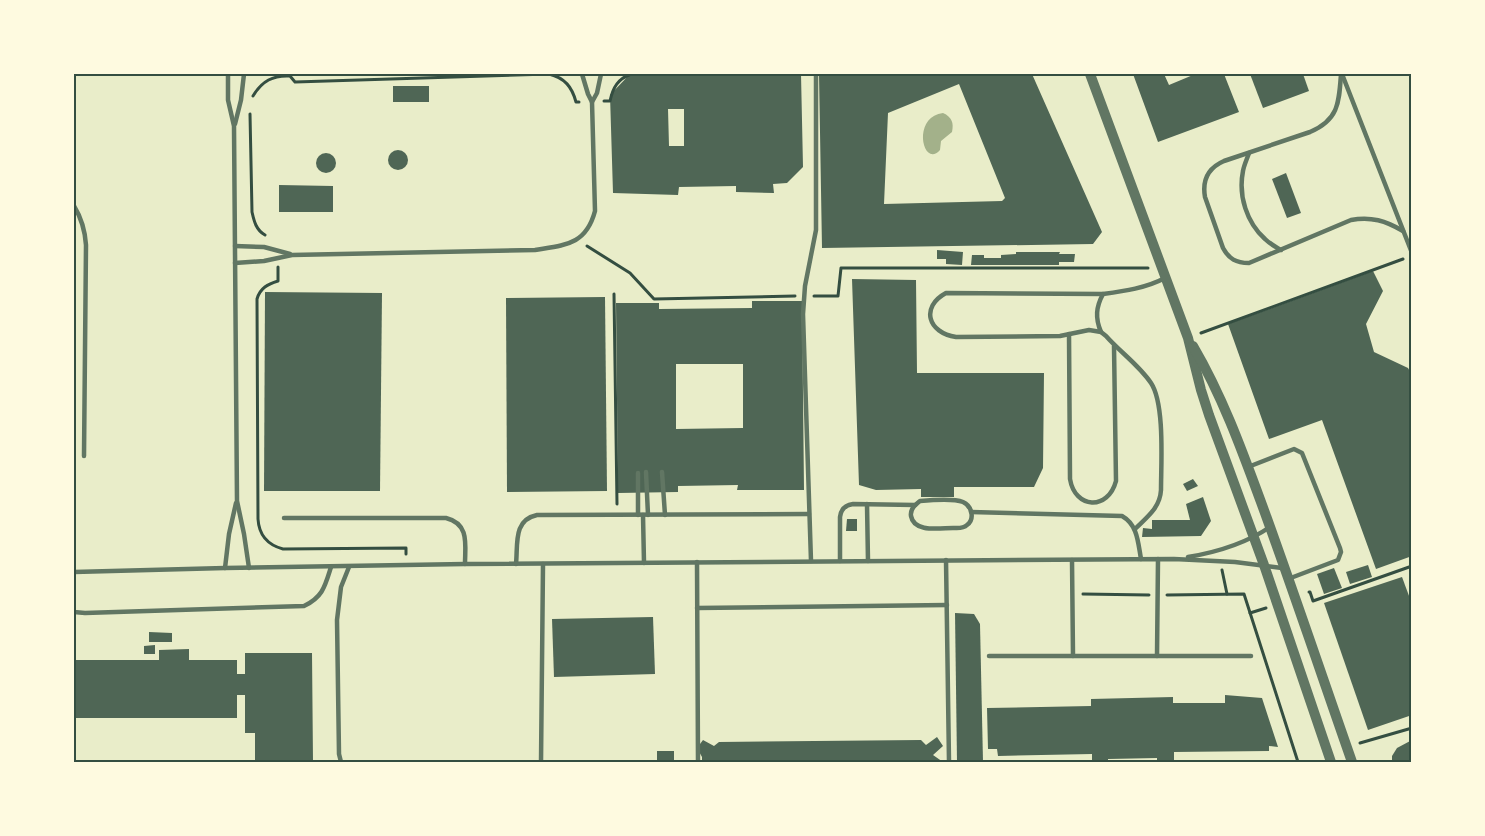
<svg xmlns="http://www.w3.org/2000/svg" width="1485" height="836" font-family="Mulish,sans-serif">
	<rect width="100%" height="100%" fill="#e9edc9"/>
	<path fill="#a3b18a" d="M943 113C952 117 954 123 952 132L941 141 940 150C923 169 911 117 943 113Z"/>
	<g fill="#4f6655" fill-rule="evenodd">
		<path d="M630 74 735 75V74H801L803 167 787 183 773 184 774 193 736 192V186L679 187 678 195 613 193 610 95ZM668 109H684V146H669Z"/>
		<path d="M819 74H1032L1102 232 1093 244 822 248ZM959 84 1005 198 1002 201 884 204 888 113Z"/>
		<polygon points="1133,74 1164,74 1169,85 1193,75 1192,74 1224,74 1239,112 1158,142"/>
		<polygon points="1250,74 1303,74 1309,91 1263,108"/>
		<rect x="393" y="86" width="36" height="16"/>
		<circle cx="398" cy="160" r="10"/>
		<circle cx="326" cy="163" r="10"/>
		<polygon points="1286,173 1301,213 1287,218 1272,179"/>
		<polygon points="279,185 333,186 333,212 279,212"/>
		<polygon points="937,250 963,252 962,265 946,264 946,259 937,259"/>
		<polygon points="1016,252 1060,252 1059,254 1075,254 1074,262 1059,262 1059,265 971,265 972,255 984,255 984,258 1001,258 1001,255 1016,254"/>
		<polygon points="1373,271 1383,291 1366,324 1374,352 1408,368 1412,375 1412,556 1376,569 1322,420 1269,439 1228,324"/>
		<polygon points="852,279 916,280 917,373 1044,373 1043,468 1034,487 954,487 954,497 921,497 921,489 876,490 859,485"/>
		<polygon points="265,292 382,293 380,491 264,491"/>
		<polygon points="605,297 607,491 507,492 506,298"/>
		<path d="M752 301H802L804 490H737L738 485 678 486V492L618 493 616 303H659V309L752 308ZM676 364H743V428L676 429Z"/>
		<polygon points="1193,479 1198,486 1187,491 1183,484"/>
		<polygon points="1203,497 1211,521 1201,536 1142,537 1143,528 1152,529 1152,520 1190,520 1186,504"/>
		<polygon points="847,519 857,519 857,531 846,531"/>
		<polygon points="1368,565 1372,577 1350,584 1346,572"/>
		<polygon points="1334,568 1342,588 1324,594 1317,574"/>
		<polygon points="1402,577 1412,604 1412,715 1368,730 1324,603"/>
		<polygon points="955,613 974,614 980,624 983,762 957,762"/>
		<polygon points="653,617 655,674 554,677 552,619"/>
		<polygon points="149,632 172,633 172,642 149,642"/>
		<polygon points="155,645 155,654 144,654 144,646"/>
		<polygon points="189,649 189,660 237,660 237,674 245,674 245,653 312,653 313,762 255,762 255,733 245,733 245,695 237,695 237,718 74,718 74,660 159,660 159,650"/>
		<polygon points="1225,695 1262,698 1278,747 1269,746 1269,751 1174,752 1174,762 1157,762 1157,758 1108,759 1108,762 1092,762 1092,754 998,756 997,749 988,749 987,708 1091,706 1091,699 1173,697 1173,703 1225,703"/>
		<polygon points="937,737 943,746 933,755 943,762 702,762 702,757 697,748 703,740 714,746 719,742 921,740 926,745"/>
		<polygon points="1412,740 1412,762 1392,762 1392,756 1397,748"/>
		<rect x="657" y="751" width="17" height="11"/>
	</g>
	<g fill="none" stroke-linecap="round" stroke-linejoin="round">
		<g stroke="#344e41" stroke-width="3">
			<path d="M253 96C262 81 273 75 290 76L295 82 549 74C565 78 572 87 576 102H579"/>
			<path d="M604 101H610C613 87 618 79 631 74"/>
			<path d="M250 114 252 212C254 221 256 230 265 235"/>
			<polyline points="587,246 630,273 654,299 795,296"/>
			<path d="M278 267V281C268 284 260 288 257 299L258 519C259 536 268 545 283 549L406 548V554"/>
			<polyline points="614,294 617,504"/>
			<polyline points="814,296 838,296 841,268 1148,268"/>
			<polyline points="1201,333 1403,259"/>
			<polyline points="1222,570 1227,594"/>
			<polyline points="1309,592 1310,592 1313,601 1412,566"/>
			<polyline points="1083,594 1149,595"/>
			<polyline points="1167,595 1244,594 1298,762"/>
			<polyline points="1250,613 1266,608"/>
			<polyline points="1360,743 1412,728"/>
		</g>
		<g stroke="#617663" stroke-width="4.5">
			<polyline points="228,74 228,100 234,126 237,501 244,534 249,568"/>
			<path d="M1341 74C1339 102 1339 120 1310 132L1224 161C1208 168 1202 180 1205 197L1223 248C1229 259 1236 263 1249 263L1351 220C1371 216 1386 221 1403 231"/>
			<polyline points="1342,74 1412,253"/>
			<polyline points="592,102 597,93 601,74"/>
			<polyline points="235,124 241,100 244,74"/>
			<path d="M1249 153C1247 159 1244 165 1243 171 1238 196 1247 223 1265 239 1270 244 1276 247 1281 250"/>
			<path d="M74 206C82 219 85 230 86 245L84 456"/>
			<polyline points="235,246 264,247 290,254"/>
			<path d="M235 263 264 261 292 255 535 250C565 245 586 245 595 211L592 102 588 94 582 74"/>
			<path d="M1101 332C1095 318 1096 307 1103 294"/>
			<path d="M1069 334 1070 479C1075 509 1108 511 1116 481L1114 346"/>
			<polyline points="1248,467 1294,449 1302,453 1340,548 1341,552 1338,560 1288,579"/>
			<polyline points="646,472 648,515"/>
			<polyline points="662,472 665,515"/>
			<path d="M920 501C931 500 953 498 963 502 972 506 975 519 967 525 963 529 958 528 953 528 940 528 914 533 911 516 910 509 915 505 920 501Z"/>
			<polyline points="867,504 868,561"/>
			<path d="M971 512 1122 516C1138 525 1138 543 1141 559"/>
			<polyline points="638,515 638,473"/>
			<polyline points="643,515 644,563"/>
			<path d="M284 518H446C470 524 465 545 465 564"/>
			<path d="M1135 529C1147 517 1160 508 1161 490 1161 464 1165 404 1151 383 1139 365 1120 352 1106 336L1101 332 1089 330 1060 336 956 337C928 333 920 307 946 293L1103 294C1125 291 1146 288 1165 278"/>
			<path d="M1188 557C1218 552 1245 544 1270 527"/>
			<polyline points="946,560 949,762"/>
			<polyline points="1072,560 1073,656"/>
			<polyline points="811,561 803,314 805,286 816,230 816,74"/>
			<path d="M840 561V517C841 509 845 505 853 504L915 505"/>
			<polyline points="697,562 698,762"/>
			<path d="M516 564C518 544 513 520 537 515L809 514"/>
			<polyline points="225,568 229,534 236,503"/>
			<polyline points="74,572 225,568 465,564 1174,559 1235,562 1282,568"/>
			<polyline points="697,608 947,605"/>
			<path d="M74 612 85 613 304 606C323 597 325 586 331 567"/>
			<polyline points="989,656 1251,656"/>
			<polyline points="1157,656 1158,559"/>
			<polyline points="341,762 339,754 337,620 341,587 349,567"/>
			<polyline points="541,762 543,564"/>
		</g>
		<g stroke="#617663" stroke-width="10">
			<polyline points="1090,74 1188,338 1201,390 1209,415 1264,565 1331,762"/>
			<path d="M1193 346C1224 399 1244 456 1265 513 1295 596 1323 679 1352 762"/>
		</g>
	</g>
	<rect width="1485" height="836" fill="none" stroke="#fefae0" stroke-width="150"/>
	<rect x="75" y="75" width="1335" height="686" fill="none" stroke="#344e41" stroke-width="2"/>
</svg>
